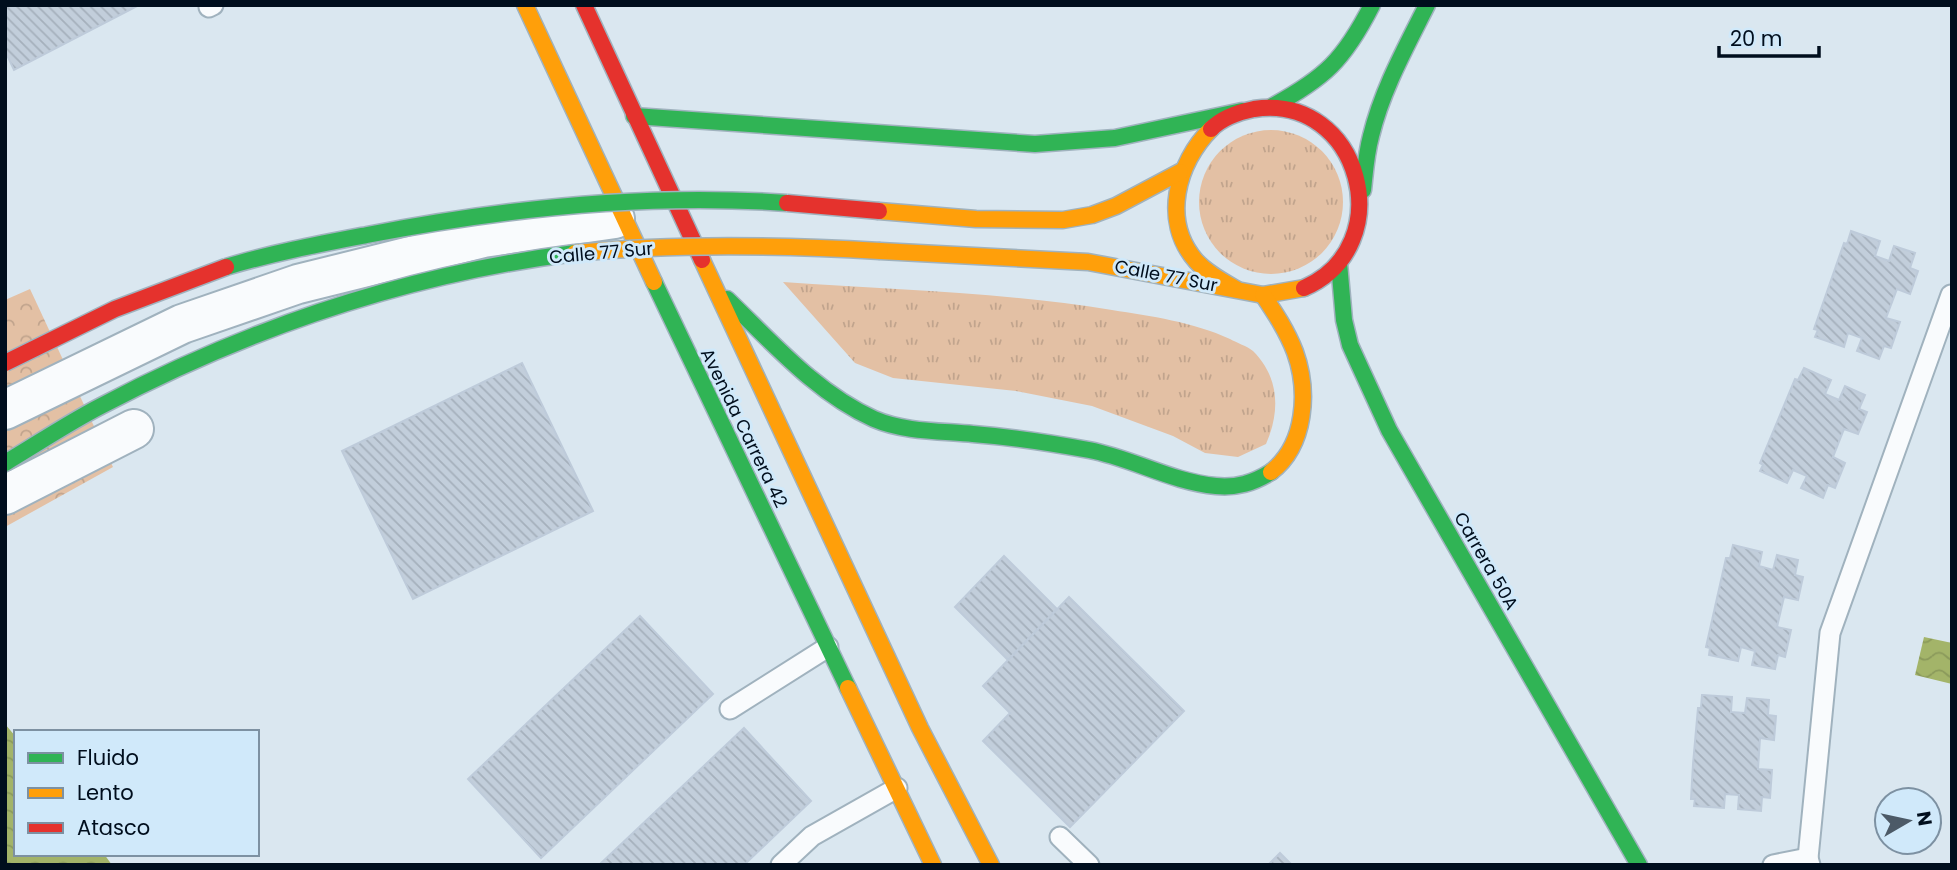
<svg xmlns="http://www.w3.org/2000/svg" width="1957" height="870" font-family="Poppins,sans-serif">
	<defs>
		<pattern id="grass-tufts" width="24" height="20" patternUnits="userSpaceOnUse" patternTransform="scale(1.75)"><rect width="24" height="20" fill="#e3c0a4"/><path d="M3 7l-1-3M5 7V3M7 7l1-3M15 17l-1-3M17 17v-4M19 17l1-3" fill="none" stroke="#c1a48d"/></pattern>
		<pattern id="park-crowns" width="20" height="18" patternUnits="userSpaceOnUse" patternTransform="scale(1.75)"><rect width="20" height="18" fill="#e3c0a4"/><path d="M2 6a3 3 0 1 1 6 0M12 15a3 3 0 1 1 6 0" fill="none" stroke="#c1a48d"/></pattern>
		<pattern id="water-waves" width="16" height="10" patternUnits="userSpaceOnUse" patternTransform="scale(1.75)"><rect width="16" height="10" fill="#a3b469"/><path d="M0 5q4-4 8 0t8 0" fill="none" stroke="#8b9a5b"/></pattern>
		<pattern id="building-back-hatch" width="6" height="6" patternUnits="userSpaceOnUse" patternTransform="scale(1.75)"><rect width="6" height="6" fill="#c2cedb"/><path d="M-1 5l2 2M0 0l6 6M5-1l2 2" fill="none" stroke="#a5b0bc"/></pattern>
	</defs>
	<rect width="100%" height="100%" fill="#dae7f0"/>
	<g fill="url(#grass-tufts)">
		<circle cx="1271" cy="202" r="72"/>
		<path d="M783 282C893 290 1004 292 1112 310 1151 316 1193 322 1230 339 1237 343 1247 346 1253 351 1280 378 1280 412 1266 444L1238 457 1205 453 1173 436 1092 406 1016 391 893 378 855 363Z"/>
	</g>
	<polygon fill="url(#park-crowns)" points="30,289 113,467 5,527 5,300"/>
	<g fill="url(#water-waves)">
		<polygon points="1924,637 1952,643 1952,684 1915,675"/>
		<polygon points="5,724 16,737 16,854 104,854 112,865 5,865"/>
	</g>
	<g fill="url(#building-back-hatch)" stroke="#becbda" stroke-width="2">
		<polygon points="5,5 139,5 14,70 5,51"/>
		<polygon points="1851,231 1880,241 1875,256 1889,261 1894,246 1915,253 1910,268 1918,271 1910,294 1897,289 1886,318 1900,322 1891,348 1884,346 1879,359 1857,351 1862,338 1848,333 1844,347 1815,337 1818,330 1814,329 1844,243 1847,244"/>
		<polygon points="522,363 593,511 413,599 342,451"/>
		<polygon points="1804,368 1831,380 1825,394 1839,400 1845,386 1865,395 1859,409 1867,412 1858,434 1844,429 1833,457 1845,463 1835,488 1828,485 1823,498 1801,488 1807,476 1793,470 1787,483 1760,471 1763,465 1760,463 1795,379 1798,380"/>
		<polygon points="1733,545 1762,552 1759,566 1773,570 1777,555 1798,560 1795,575 1803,577 1798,600 1784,597 1777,627 1791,630 1785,657 1778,655 1775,669 1752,665 1755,651 1741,647 1738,661 1709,655 1710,648 1706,647 1726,558 1730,558"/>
		<polygon points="1004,556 1057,609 1008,660 955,607"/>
		<polygon points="1069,597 1184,711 1070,827 983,741 1010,713 983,686"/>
		<polygon points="640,616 713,694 541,858 468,779"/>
		<polygon points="1702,695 1732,697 1731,712 1745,713 1747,698 1769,700 1768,715 1776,716 1774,740 1760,738 1758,769 1772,770 1770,798 1762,797 1761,811 1738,809 1739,795 1725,794 1724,808 1694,806 1695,799 1691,799 1693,764 1698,708 1701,708"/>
		<polygon points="744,728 811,801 744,865 599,865"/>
		<polygon points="1280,853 1292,865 1268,865"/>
	</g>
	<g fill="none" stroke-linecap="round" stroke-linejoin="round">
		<defs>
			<g id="lane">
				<polyline points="209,7 213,5"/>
				<polyline points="730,709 828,647"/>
				<polyline points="1060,837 1089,865"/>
				<polyline points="781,865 812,836 897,788"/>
				<polyline points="1773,865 1808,858"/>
				<polyline points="1810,865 1808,858 1830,633 1951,295"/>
			</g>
			<g id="street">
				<polyline points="5,410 182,324 298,284 483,238 615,219"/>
				<polyline points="5,495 134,429"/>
			</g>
			<g id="fast">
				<path d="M1271 107C1325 78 1344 60 1372 5"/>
				<polyline points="634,116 1035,144 1115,138 1242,111"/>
				<path d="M1363 190C1365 172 1366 154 1371 136 1382 90 1406 47 1427 5"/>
				<polyline points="1339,263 1344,320 1350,345 1389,430 1639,865"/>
				<polyline points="654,282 848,688"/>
				<path d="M727 299C772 342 816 393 874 419 904 432 941 431 973 434 1012 437 1051 443 1089 450 1132 458 1172 482 1216 486 1237 488 1253 483 1271 472"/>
			</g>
			<g id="slow">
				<polyline points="525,5 654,282"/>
				<path d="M1211 129C1177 163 1161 221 1196 261 1207 273 1222 281 1236 289"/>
				<polyline points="879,211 976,219 1063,220 1092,215 1116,206 1180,172"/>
				<polyline points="880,251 1088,262 1263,295 1304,288"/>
				<polyline points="702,260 920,728 991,865"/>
				<path d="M1263 295C1275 313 1287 331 1295 352 1309 391 1306 445 1271 472"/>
				<polyline points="848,688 933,865"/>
			</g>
			<g id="jam">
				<polyline points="584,5 702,260"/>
				<path d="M1211 129C1222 118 1239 112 1254 109 1361 93 1401 246 1304 288"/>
			</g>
		</defs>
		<use href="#lane" stroke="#a0b2be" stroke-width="23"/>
		<use href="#street" stroke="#a0b2be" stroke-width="42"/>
		<use href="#fast" stroke="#a0b2be" stroke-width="19"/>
		<use href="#slow" stroke="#a0b2be" stroke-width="19"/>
		<use href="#jam" stroke="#a0b2be" stroke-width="19"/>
		<use href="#lane" stroke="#f9fbfd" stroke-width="19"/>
		<use href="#street" stroke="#f9fbfd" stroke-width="38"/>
		<use href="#fast" stroke="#30b455" stroke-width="16"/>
		<use href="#slow" stroke="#ff9f0a" stroke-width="16"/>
		<use href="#jam" stroke="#e5322d" stroke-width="16"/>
		<defs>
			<g id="fast-bridge">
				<path d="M226 267C272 253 320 244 367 235 505 208 646 193 787 203"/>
				<path d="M5 463C37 444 68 423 101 406 249 328 409 274 575 253"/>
			</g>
			<path id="slow-bridge" d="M575 253C677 243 778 245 880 251"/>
			<g id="jam-bridge">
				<polyline points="787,203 879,211"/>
				<polyline points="5,363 115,309 226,267"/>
			</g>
		</defs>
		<use href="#fast-bridge" stroke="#a0b2be" stroke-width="19" stroke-linecap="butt"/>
		<use href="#slow-bridge" stroke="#a0b2be" stroke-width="19" stroke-linecap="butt"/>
		<use href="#jam-bridge" stroke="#a0b2be" stroke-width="19" stroke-linecap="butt"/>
		<use href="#fast-bridge" stroke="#30b455" stroke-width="16"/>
		<use href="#slow-bridge" stroke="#ff9f0a" stroke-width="16"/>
		<use href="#jam-bridge" stroke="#e5322d" stroke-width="16"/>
	</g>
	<g text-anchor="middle" stroke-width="6" stroke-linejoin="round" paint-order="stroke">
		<g font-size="18" fill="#000e1d" stroke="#d0e9fa">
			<text transform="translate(601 253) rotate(-5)" y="6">Calle 77 Sur</text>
			<text transform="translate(1166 276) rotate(11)" y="6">Calle 77 Sur</text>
			<text transform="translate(744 428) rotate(64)" y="6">Avenida Carrera 42</text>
			<text transform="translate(1486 561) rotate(60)" y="6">Carrera 50A</text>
		</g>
	</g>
	<rect width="1957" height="870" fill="none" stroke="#000e1d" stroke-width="14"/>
	<rect x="14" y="730" width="245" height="126" fill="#d0e9fa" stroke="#7d91a2" stroke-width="2"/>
	<rect x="28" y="753" width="35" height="10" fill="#30b455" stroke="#7d91a2" stroke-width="2"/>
	<text x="77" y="765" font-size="21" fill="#000e1d">Fluido</text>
	<rect x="28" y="788" width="35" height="10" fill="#ff9f0a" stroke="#7d91a2" stroke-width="2"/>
	<text x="77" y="800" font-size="21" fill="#000e1d">Lento</text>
	<rect x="28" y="823" width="35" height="10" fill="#e5322d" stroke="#7d91a2" stroke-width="2"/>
	<text x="77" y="835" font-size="21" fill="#000e1d">Atasco</text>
	<g transform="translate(1908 821) rotate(81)"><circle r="33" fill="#d0e9fa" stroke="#7d91a2" stroke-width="2"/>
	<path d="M0-5L12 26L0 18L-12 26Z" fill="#4c5a67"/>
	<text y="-10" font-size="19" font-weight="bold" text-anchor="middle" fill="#000e1d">N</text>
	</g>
	<path d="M1719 46v10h100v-10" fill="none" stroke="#000e1d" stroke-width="3.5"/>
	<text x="1730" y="46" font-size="21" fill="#000e1d" stroke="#d0e9fa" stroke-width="5" paint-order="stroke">20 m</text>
</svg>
